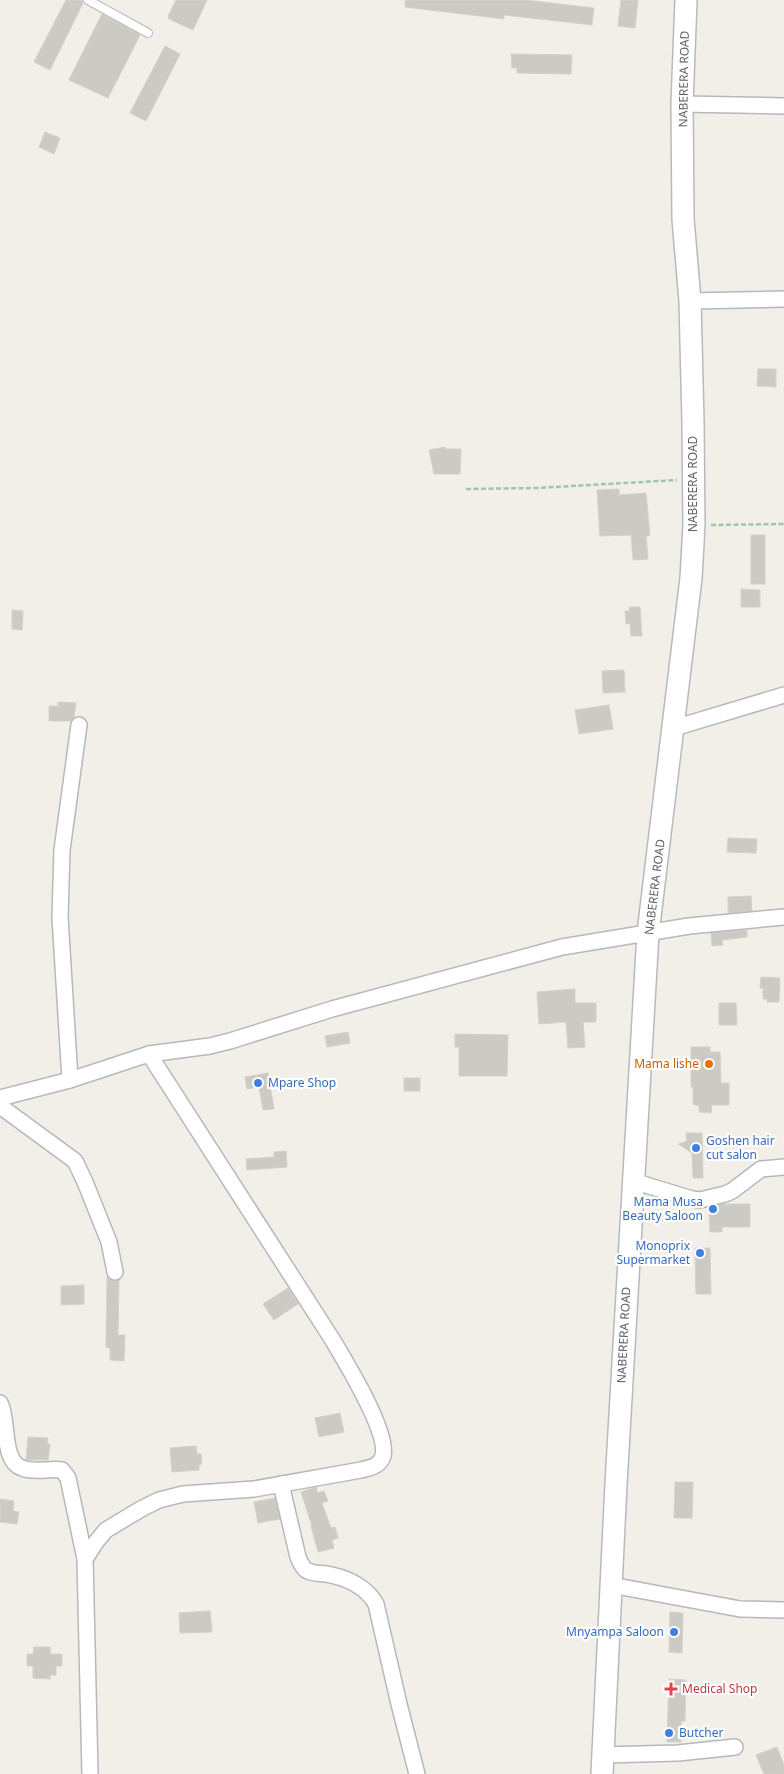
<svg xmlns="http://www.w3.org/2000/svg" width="784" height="1774" font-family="'Noto Sans',sans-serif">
	<rect width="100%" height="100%" fill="#f1efe8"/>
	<g fill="#cccac5" stroke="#d6d1c6">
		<polygon points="66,0 82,0 83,3 50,70 34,62"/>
		<polygon points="176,0 207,0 193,30 169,19 168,16"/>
		<polygon points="405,0 525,0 594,8 592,25 504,15 504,19 405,7"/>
		<polygon points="621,0 638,0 635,28 618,26"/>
		<polygon points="102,14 140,35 108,98 69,80"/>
		<polygon points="165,46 180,54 146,121 130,113"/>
		<polygon points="511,54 572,55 571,74 517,73 517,68 512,68"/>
		<polygon points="45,132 60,138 54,154 39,147"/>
		<polygon points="758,369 776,369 776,387 757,386"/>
		<polygon points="445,447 445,449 461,449 460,474 434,474 429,450"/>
		<polygon points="619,489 619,495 646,493 650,536 646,536 648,559 633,560 631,535 600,536 597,490"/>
		<rect x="751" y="535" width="14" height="49"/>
		<polygon points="741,589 760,590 760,607 741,607"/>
		<polygon points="629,607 640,607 642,636 631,636 630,623 626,624 625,611 630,611"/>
		<polygon points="12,610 23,611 22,630 12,629"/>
		<polygon points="624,670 625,692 603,693 602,671"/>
		<polygon points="58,702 76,703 74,717 71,721 49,721 49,706 58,706"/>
		<polygon points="609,705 613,729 579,734 575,710"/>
		<polygon points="728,838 757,839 756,853 727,852"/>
		<polygon points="751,896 752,911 728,913 728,897"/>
		<polygon points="747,930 747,937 722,940 723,945 712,946 711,933"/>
		<polygon points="761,977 780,978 779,1002 767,1002 767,999 763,999 763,988 760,988"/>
		<polygon points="575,989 575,1003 596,1003 596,1022 583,1022 585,1047 568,1048 566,1022 539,1024 537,992"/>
		<polygon points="719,1003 736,1003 737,1025 719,1025"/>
		<polygon points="348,1032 350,1043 327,1047 325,1036"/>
		<polygon points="455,1034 508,1035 507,1076 459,1076 459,1047 455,1047"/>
		<polygon points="691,1047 710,1047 710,1052 720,1052 721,1083 729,1083 729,1105 712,1105 711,1113 699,1112 699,1106 693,1104 693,1087 691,1087"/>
		<polygon points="268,1073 274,1109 263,1110 259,1087 247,1089 245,1077"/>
		<rect x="404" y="1078" width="16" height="13"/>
		<polygon points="686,1133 702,1133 703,1178 693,1178 692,1153 678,1144 687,1141"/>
		<polygon points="286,1151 287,1167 247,1170 246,1159 274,1157 274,1152"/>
		<polygon points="722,1204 750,1204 750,1227 722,1227 722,1232 710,1232 709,1207"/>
		<polygon points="695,1248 710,1248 711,1294 696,1294"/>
		<polygon points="107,1277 112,1281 119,1280 118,1335 125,1335 124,1361 110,1360 110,1348 106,1347"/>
		<polygon points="84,1285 84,1304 61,1305 61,1286"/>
		<polygon points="288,1288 298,1304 274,1320 263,1304"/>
		<polygon points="340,1413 344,1432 319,1437 315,1418"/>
		<polygon points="28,1437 48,1438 47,1444 50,1444 48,1460 26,1460"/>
		<polygon points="196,1446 197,1454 201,1454 202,1464 199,1465 199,1470 172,1472 170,1448"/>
		<polygon points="675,1482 693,1482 692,1518 674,1518"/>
		<polygon points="316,1487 318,1493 324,1491 328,1501 322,1503 331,1528 335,1527 338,1538 332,1540 334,1548 318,1552 311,1526 312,1526 301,1492"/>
		<polygon points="275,1498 280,1519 258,1523 254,1502"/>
		<polygon points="0,1499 14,1501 13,1511 19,1512 17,1524 0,1522"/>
		<polygon points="210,1611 212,1632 180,1633 179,1613"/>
		<polygon points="670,1612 683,1613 682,1653 669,1652"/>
		<polygon points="34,1647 50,1647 50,1654 62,1654 62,1666 56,1666 56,1675 50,1675 50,1679 33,1678 33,1666 27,1666 27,1654 33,1654"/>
		<polygon points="669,1679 686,1680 685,1721 681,1721 681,1742 667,1742"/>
		<polygon points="777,1747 784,1765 784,1774 764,1774 756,1755"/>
	</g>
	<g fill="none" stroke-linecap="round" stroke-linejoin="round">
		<defs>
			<polyline id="lane" points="88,0 148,33"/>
			<g id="street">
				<polyline points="682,104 784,106"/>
				<polyline points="690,301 784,299"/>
				<polyline points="674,728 784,695"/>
				<polyline points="70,1080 60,917 62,850 79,725"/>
				<polyline points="0,1098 70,1080 149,1054 210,1046 230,1041 332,1009 562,947 689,926 784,917"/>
				<polyline points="0,1106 75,1161 85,1182 109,1242 115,1272"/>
				<polyline points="633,1181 692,1199 700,1200 725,1194 732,1191 761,1169 784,1167"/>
				<path d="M0 1403C9 1419 1 1461 22 1468 34 1473 49 1468 62 1470L68 1478 85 1559 90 1774"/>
				<path d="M281 1484 298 1557C300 1562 302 1567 306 1570 312 1574 319 1573 326 1574 345 1577 366 1586 376 1604L399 1704 417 1774"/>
				<path d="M85 1559 96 1542 106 1530 141 1509 159 1500 183 1494 254 1489 361 1470C370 1468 380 1466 383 1456 389 1432 345 1361 332 1339L149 1054"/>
				<polyline points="611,1585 740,1609 784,1610"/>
				<polyline points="603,1755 678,1753 735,1747"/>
			</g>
			<polyline id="secondary" points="602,1774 616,1484 648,933 691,578 694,525 693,422 690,301 683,219 682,104 686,0"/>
		</defs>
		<use href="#lane" stroke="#b5b8bc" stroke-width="10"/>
		<use href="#street" stroke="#b5b8bc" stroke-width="18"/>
		<use href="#secondary" stroke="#b6babf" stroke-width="24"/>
		<g stroke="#9cc7a9" stroke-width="2.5" stroke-dasharray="5 2.5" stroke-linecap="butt">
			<polyline points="466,489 537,488 677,480"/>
			<polyline points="711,525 784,524"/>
		</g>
		<use href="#lane" stroke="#fff" stroke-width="8"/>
		<use href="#street" stroke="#fff" stroke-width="15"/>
		<use href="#secondary" stroke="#fff" stroke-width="21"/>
	</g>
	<circle fill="#e8710a" stroke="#fff" stroke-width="2" cx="709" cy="1064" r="5"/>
	<g fill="#3f7fe0" stroke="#fff" stroke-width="2">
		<circle cx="258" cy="1083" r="5"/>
		<circle cx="696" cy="1148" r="5"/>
		<circle cx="713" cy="1209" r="5"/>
		<circle cx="700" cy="1253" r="5"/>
		<circle cx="674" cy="1632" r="5"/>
		<circle cx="669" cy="1733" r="5"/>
	</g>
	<path fill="#e0444e" stroke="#fff" stroke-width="2" d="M668.5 1681.5h5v5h5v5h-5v5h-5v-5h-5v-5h5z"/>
	<g text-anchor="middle" stroke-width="4.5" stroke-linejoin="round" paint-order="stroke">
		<g font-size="12" fill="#5f6368" stroke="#fff">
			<text transform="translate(684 79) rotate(-89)" y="4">NABERERA ROAD</text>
			<text transform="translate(693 484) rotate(-90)" y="4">NABERERA ROAD</text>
			<text transform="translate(655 887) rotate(-83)" y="4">NABERERA ROAD</text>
			<text transform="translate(624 1335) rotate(-87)" y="4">NABERERA ROAD</text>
		</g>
		<g font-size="12" fill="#c56008" stroke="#fff" text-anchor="end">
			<text x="699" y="1068">Mama lishe</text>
		</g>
		<g font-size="12" fill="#366cbe" stroke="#fff" text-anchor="start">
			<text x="268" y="1087">Mpare Shop</text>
			<text x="706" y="1145">Goshen hair<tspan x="706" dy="14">cut salon</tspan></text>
			<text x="703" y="1206" text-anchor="end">Mama Musa<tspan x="703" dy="14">Beauty Saloon</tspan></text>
			<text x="690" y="1250" text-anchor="end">Monoprix<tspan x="690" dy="14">Supermarket</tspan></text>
			<text x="664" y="1636" text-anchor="end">Mnyampa Saloon</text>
			<text x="679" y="1737">Butcher</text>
		</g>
		<g font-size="12" fill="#be3a42" stroke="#fff" text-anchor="start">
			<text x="682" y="1693">Medical Shop</text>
		</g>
	</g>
</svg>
